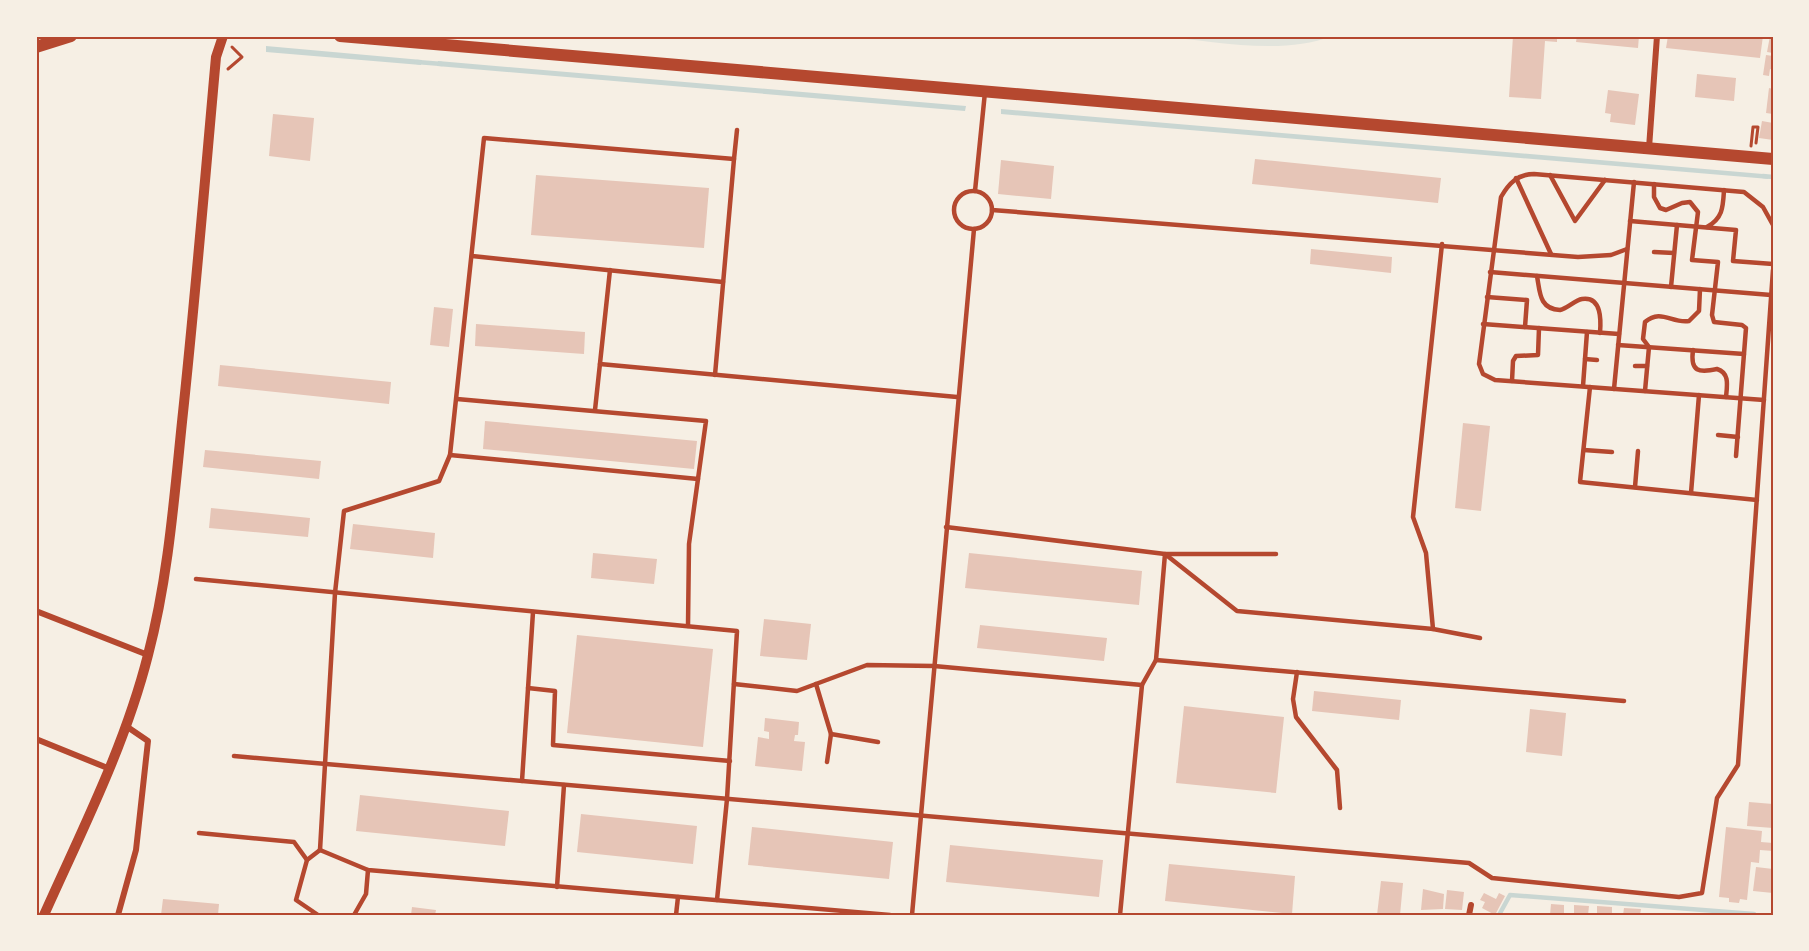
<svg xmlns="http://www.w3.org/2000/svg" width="1809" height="951" font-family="'DM Sans',sans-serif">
	<rect width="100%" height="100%" fill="#f6efe4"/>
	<path fill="#e2e4dc" d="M1159 36H1332C1280 56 1214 41 1159 36Z"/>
	<g fill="#c9d6d2">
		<polygon points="266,46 422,60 421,65 266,52"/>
		<polygon points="438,61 966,106 965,111 437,66"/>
		<polygon points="1001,109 1763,174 1769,179 1001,114"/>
	</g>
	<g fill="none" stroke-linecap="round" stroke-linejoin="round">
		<g stroke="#c9d6d2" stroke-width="4.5">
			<polyline points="417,62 442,64"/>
			<polyline points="1763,176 1773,177"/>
			<polyline points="1499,915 1510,895 1754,914"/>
		</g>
	</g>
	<g fill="#e6c5b7">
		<polygon points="1513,36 1557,36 1557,42 1545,41 1541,99 1509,97"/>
		<polygon points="1577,36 1639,36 1638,48 1576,42"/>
		<polygon points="1668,36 1763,36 1760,58 1666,48"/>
		<polygon points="1770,36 1773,36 1773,53 1767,52"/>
		<polygon points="1766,55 1773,56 1773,70 1770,69 1769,76 1763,75"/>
		<polygon points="1697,74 1736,78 1734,101 1695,97"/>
		<polygon points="1769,88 1773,89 1773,114 1766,113"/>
		<polygon points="1608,90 1639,94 1635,125 1610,122 1611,114 1605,113"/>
		<polygon points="273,114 314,118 310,161 269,156"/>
		<polygon points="1762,121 1773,123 1773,140 1759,138"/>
		<polygon points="1255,159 1441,178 1438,203 1252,184"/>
		<polygon points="1001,160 1054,166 1051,199 998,194"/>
		<polygon points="536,175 709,188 704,248 531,235"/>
		<polygon points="1311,249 1392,257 1391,273 1310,264"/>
		<polygon points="434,307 453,309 449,347 430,345"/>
		<polygon points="476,324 585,332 584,354 475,346"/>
		<polygon points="220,365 391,382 389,404 218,386"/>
		<polygon points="485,421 697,441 694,469 483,449"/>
		<polygon points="1463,423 1490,426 1481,511 1455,508"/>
		<polygon points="205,450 321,461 319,479 203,467"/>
		<polygon points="211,508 310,518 308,537 209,528"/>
		<polygon points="353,524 435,533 433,558 350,549"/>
		<polygon points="593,553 657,559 654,584 591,578"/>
		<polygon points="969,553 1142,571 1139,605 965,588"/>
		<polygon points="764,619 811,624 807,660 760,656"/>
		<polygon points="980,625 1107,638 1104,661 977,648"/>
		<polygon points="577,635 713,649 703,747 567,733"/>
		<polygon points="1314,691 1401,700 1399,720 1312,711"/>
		<polygon points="1184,706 1284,717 1276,793 1176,783"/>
		<polygon points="1530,709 1566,713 1562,756 1526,752"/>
		<polygon points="765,718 799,722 798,735 795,735 794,741 805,742 802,771 755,766 758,737 769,739 769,732 764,731"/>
		<polygon points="360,795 509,811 505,846 356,831"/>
		<polygon points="1749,802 1773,804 1773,828 1747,826"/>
		<polygon points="581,814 697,826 693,864 577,852"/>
		<polygon points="752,827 893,842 889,879 748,865"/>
		<polygon points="1726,827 1762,831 1761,842 1773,843 1773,851 1760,850 1759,863 1751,862 1747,900 1740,899 1739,903 1729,902 1729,898 1719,897"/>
		<polygon points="950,845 1103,860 1099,897 946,882"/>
		<polygon points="1169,864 1295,876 1292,914 1165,901"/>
		<polygon points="1756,867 1773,869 1773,893 1753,891"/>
		<polygon points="1381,881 1403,883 1400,915 1377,915"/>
		<polygon points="1423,889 1444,894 1443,909 1421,910"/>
		<polygon points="1447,890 1464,892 1462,910 1445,909"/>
		<polygon points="1484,893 1496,899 1499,893 1505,896 1495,915 1482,908 1485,902 1480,900"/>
		<polygon points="163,899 219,904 218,915 161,915"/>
		<polygon points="1551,904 1564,905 1564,915 1550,915"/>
		<polygon points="1574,905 1589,906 1588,915 1574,915"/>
		<polygon points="1597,906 1612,907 1612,915 1597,915"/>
		<polygon points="412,907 436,910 435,915 411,915"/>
		<polygon points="1624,908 1641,909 1640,915 1623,915"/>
	</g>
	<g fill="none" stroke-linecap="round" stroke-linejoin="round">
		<g stroke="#b5482f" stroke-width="3">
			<polyline points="228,69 242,57 232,47"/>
			<polyline points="1751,146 1753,127 1758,127 1756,143"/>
		</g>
		<g stroke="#b5482f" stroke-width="4.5">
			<polyline points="1550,175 1575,221 1605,180"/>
			<polyline points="1516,178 1551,254"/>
			<polyline points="1654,184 1654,197 1660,208 1666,210 1682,203 1690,202 1698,212 1692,260 1718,262 1712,315 1714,322 1742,325 1746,328 1736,456"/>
			<polyline points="975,191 985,92"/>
			<circle cx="973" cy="210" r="19"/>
			<polyline points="992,210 1578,257 1611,255 1627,249"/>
			<polyline points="1630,221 1736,230 1733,261 1773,264"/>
			<path d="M1707 227C1723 218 1723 207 1724 190"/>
			<polyline points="1654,252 1674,253"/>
			<polyline points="472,256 723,282"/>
			<polyline points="1490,272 1771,295"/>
			<path d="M1537 276C1540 292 1539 309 1560 310 1568 308 1575 300 1582 299 1602 296 1601 321 1600 333"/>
			<polyline points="1671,287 1677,225"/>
			<polyline points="1487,297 1527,300 1525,327"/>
			<polyline points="1483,324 1619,334"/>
			<polyline points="1618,345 1744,354"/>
			<path d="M1693 350C1690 372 1699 373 1717 369 1730 373 1727 386 1726 397"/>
			<polyline points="1585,359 1597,360"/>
			<polyline points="600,364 957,397"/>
			<polyline points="1635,366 1647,366"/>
			<polyline points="715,375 734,159"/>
			<polyline points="1512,381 1513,361 1516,356 1538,355 1539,328"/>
			<polyline points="1583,386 1587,332"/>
			<polyline points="1590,387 1580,482 1757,500"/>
			<polyline points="1614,389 1634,182"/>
			<path d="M1645 391 1649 347 1643 339 1645 322C1661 308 1672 324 1689 321L1699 311 1700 289"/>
			<polyline points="457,399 706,421 689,544 688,626"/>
			<path d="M1764 400 1495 380 1483 374 1479 364 1501 197C1509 183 1518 174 1534 174L1744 192 1763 207 1773 225"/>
			<polyline points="595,410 610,270"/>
			<polyline points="1718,435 1738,437"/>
			<polyline points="1584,450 1612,452"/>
			<polyline points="450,455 698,479"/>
			<polyline points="1635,487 1638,451"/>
			<polyline points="1691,493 1699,395"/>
			<polyline points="946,527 1165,554 1237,611 1433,629 1480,638"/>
			<polyline points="196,579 737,631 727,799 717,900"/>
			<polyline points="1433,629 1426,553 1413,517 1442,244"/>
			<polyline points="1156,660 1165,554 1276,554"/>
			<polyline points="1297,672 1293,699 1296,717 1337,770 1340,808"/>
			<polyline points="734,684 797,691 867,665 934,666 1142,685 1156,660 1624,701"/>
			<polyline points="816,684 831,734"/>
			<polyline points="528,688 555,691 553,745 730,761"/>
			<polyline points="234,756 1469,863 1492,878 1679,897 1702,893 1717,798 1738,765 1773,270"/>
			<polyline points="827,762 831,734 878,742"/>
			<polyline points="522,781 533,612"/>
			<polyline points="199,833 294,842 307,860"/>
			<polyline points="320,850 335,593 344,511 439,481 450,455 484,138 734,159 737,130"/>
			<polyline points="557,887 564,785"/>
			<polyline points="318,915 296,900 307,860 320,850 368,870 890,915"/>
			<polyline points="354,915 366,894 368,870"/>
			<polyline points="676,915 678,897"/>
			<polyline points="912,915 974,229"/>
			<polyline points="1120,915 1142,685"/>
		</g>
		<g stroke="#b5482f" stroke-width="6">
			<polyline points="1649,148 1657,36"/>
			<polyline points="36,611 148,655"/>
			<polyline points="36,739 110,769"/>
			<polyline points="118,915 136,850 148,741 126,726"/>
			<polyline points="1469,915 1471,905"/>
		</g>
		<path stroke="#b5482f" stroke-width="10" d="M44 915C82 830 125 746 148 655 168 579 174 500 182 422 195 301 205 179 216 57L223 36"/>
		<g stroke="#b5482f" stroke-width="12">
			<polyline points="340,36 1773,159"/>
			<polyline points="36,47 71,36"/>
		</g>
	</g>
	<rect width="1809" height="951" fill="none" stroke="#f6efe4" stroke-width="75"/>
	<rect x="38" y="38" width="1734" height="876" fill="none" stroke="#b5482f" stroke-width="2"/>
</svg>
